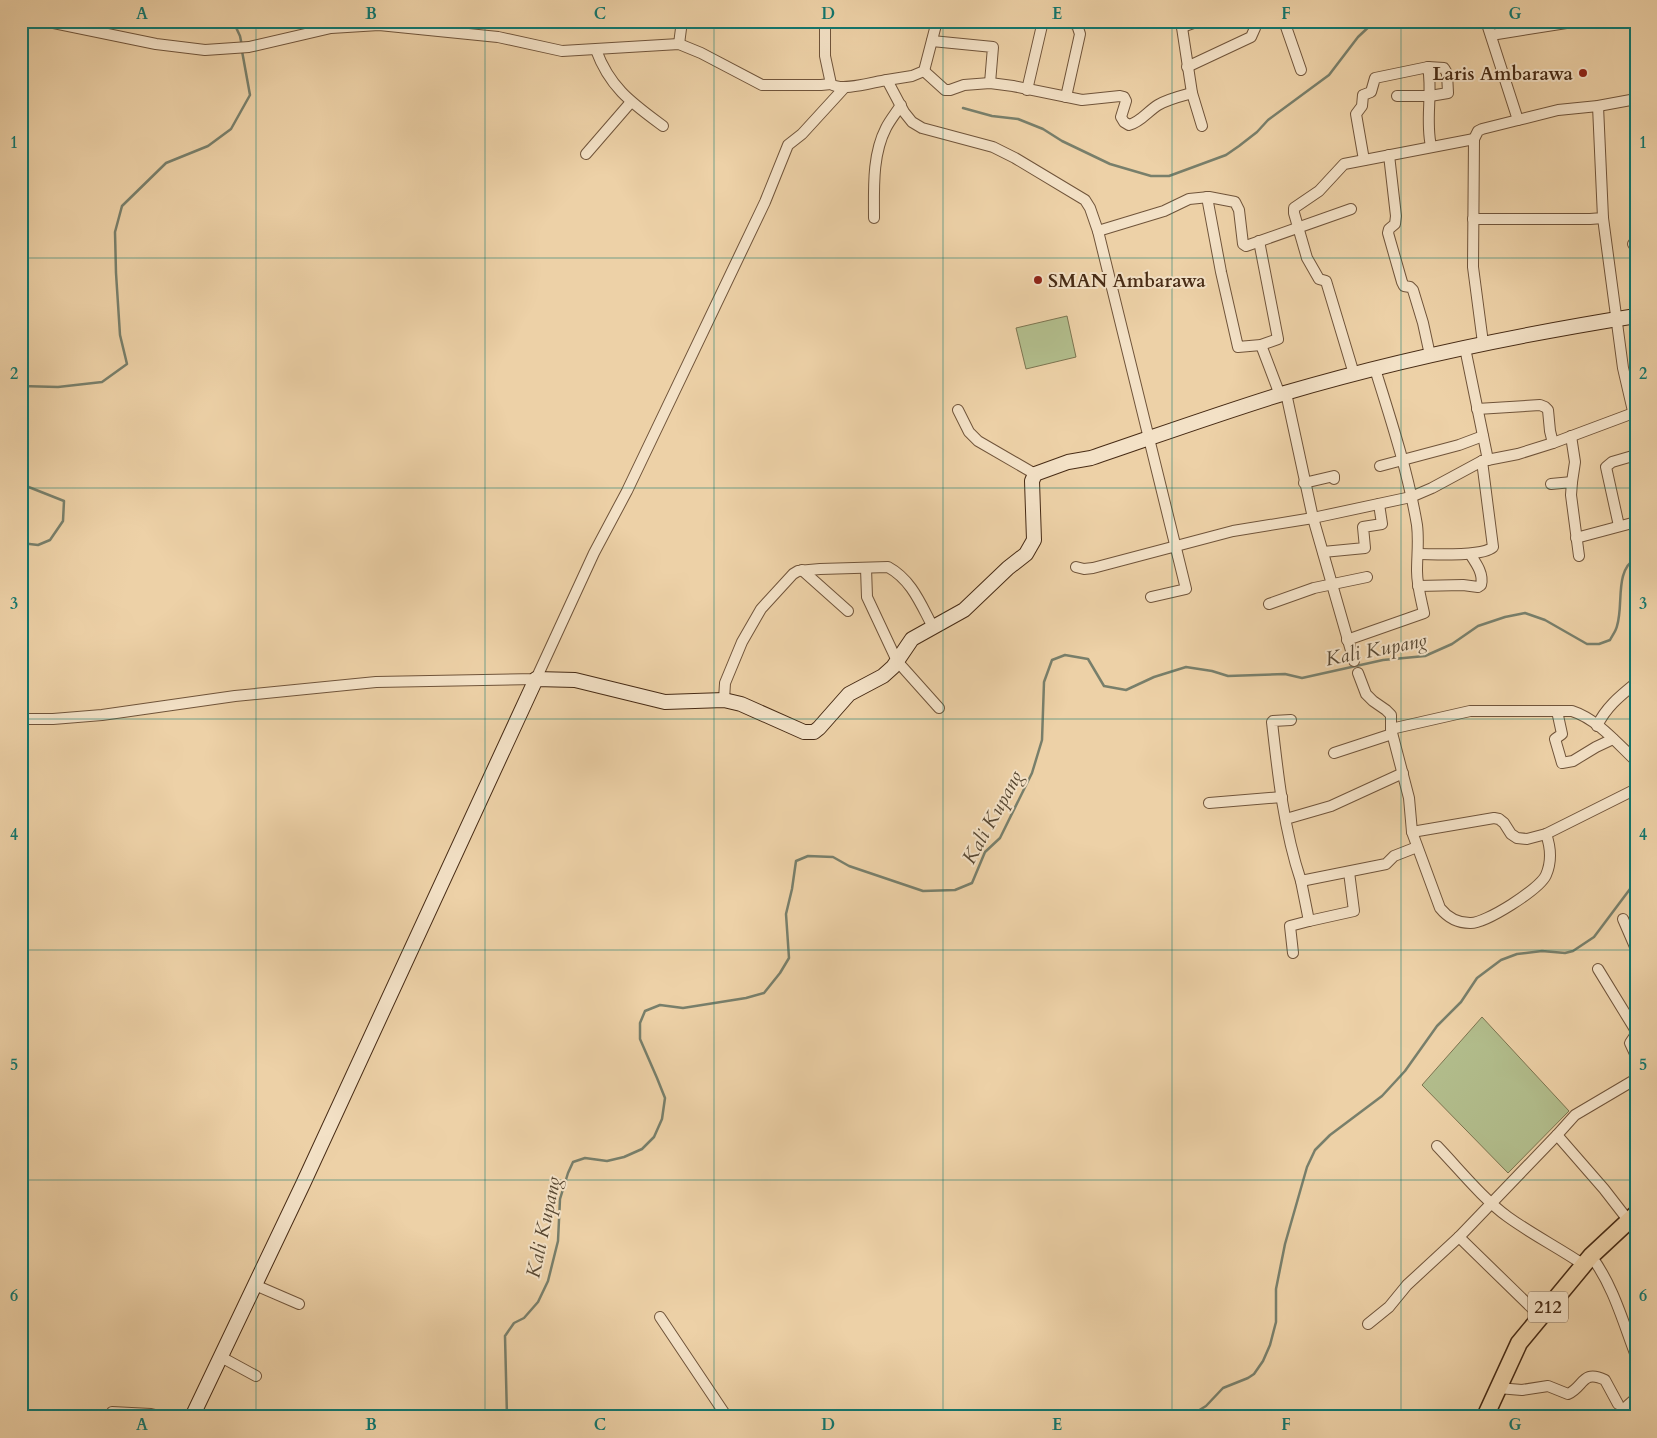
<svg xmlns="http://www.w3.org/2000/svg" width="1657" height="1438" font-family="Cardo,serif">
	<rect width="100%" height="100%" fill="#edd1a7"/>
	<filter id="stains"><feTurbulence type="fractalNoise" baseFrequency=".004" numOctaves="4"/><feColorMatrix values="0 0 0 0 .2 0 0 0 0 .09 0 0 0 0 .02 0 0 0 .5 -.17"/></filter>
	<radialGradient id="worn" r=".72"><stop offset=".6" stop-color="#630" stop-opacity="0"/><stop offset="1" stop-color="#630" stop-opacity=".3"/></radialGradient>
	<g fill="#b2bd8c" stroke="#7c7450">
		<polygon points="1067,316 1076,357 1026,369 1016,328"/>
		<polygon points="1482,1017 1569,1111 1508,1173 1422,1085"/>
	</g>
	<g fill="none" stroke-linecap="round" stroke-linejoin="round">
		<g stroke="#787f6b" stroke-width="2.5">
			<polyline points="233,21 240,36 242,46"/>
			<polyline points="963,108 992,116 1018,119 1043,129 1062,141 1110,164 1151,176 1169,176 1226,155 1239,146 1257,132 1268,120 1329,75 1358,37 1375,21"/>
			<polyline points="21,386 58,387 102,382 127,364 120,335 116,273 115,232 122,206 166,163 208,146 231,129 250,95 242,51"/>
			<polyline points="21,484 64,501 63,521 50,540 38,545 21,543"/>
			<path d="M507 1417 505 1336 514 1323 524 1318 538 1302 548 1281 558 1241 560 1199 568 1173 573 1162 585 1158 607 1161 624 1157 642 1149 654 1137 662 1119 665 1098 657 1078 640 1039V1023L645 1011 660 1005 683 1008 746 998 764 993 780 973 789 958 786 914 792 889 796 861 808 856 833 857 849 866 923 891 955 890 972 883 985 852 1000 838 1032 773 1042 740 1044 682 1052 660 1065 655 1088 659 1104 686 1126 690 1154 677 1186 667 1212 671 1228 676 1285 674 1302 678 1383 660 1425 656 1452 644 1478 626 1505 617 1525 613 1545 620 1587 644H1599L1610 640C1612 636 1616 631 1617 626 1624 604 1614 571 1636 558"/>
			<polyline points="1188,1417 1206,1406 1223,1388 1248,1378 1254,1374 1263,1361 1270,1345 1276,1322 1276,1289 1285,1244 1307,1167 1315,1150 1330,1135 1382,1096 1405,1071 1437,1026 1461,1002 1477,978 1501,960 1517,954 1542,951 1565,953 1573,951 1594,937 1633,885 1636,883"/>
		</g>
		<defs>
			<g id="street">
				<polyline points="44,21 156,44 205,50 249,47 331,28 379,25 498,37 562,51 679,44 701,53 762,85 821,85 831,84"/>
				<path d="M825 21V56L831 84C842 92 873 82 887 80L904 112 912 122 922 128 993 147 1015 158 1085 200 1090 208 1098 231 1186 589 1151 597"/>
				<polyline points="1059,21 1060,21"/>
				<polyline points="1181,21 1192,93 1202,126"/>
				<polyline points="1284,21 1301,70"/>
				<polyline points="1486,21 1518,120 1558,110 1598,106 1636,99"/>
				<polyline points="1182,27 1199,21"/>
				<polyline points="1491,35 1579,21"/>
				<polyline points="932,41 993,47 990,83"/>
				<polyline points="679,44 682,21"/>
				<path d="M596 50C610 88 632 103 663 126"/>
				<polyline points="1187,67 1251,37 1255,28 1254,21"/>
				<path d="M924 71 945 90H950L964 85 990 83 1013 86 1082 100 1120 96 1124 97 1126 101 1121 117 1124 122 1129 125C1141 122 1148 111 1158 105 1168 99 1181 96 1192 93"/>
				<polyline points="887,80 912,76 924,71 937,21"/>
				<polyline points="1027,90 1043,21"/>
				<polyline points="1397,96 1430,96 1448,93 1447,73 1444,68 1428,67"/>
				<polyline points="1066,97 1080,34 1077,25 1068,21"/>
				<polyline points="586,154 631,102"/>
				<polyline points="1389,155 1396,216 1395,224 1389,229 1388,233 1402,282 1404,286 1410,287 1413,290 1423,323 1430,355"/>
				<path d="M1364 160 1356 114 1362 106 1363 95 1371 92 1375 78 1428 67C1433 93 1425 120 1431 146"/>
				<polyline points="1207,197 1221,272 1238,347 1261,345 1278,339 1259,241"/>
				<path d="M874 218C874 189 872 155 886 128 890 120 896 113 901 105"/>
				<polyline points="1603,218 1623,368 1636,424"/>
				<polyline points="1473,219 1590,219 1603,218 1598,106"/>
				<polyline points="1098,231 1164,211 1189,199 1209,197 1235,202 1239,210 1243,244 1246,246 1351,209"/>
				<polyline points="1633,244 1636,244"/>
				<polyline points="1483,343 1473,267 1474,139 1478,131 1482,129 1518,120"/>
				<polyline points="1261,345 1280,395"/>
				<polyline points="1465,348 1488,460"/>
				<polyline points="1354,374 1326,281 1319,279 1307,258 1294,213 1294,208 1319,191 1344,164 1474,139"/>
				<polyline points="1286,393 1313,518 1354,661"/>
				<polyline points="1477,409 1540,405 1545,407 1548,410 1550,431 1553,443"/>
				<polyline points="958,410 969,432 978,441 1035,474"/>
				<polyline points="1571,436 1575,462 1572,482"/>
				<polyline points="1380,466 1459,445 1483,436"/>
				<polyline points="1304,483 1334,476 1334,479"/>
				<polyline points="1551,484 1572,482 1571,495 1579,556"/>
				<polyline points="1619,526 1606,467 1612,462 1636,455"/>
				<polyline points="1576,538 1636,522"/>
				<polyline points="1323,552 1365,548 1363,527 1382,524 1379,504"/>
				<path d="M1419 554C1435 554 1482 557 1493 547L1482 461"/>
				<polyline points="1076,567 1084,569 1093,568 1233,531 1313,518 1411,497 1432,488 1482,461 1518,454 1553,443 1636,412"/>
				<polyline points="866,568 867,597 897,661 939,708"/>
				<polyline points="802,570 848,611"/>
				<path d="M1418 586 1463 585 1478 587 1481 585C1484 574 1476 563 1470 554"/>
				<polyline points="1269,604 1314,588 1367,577"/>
				<path d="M1347 640 1424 613C1421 599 1417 585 1417 571 1417 555 1419 541 1417 525 1408 472 1391 420 1375 369"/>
				<path d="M1358 673 1366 694 1373 701 1386 710 1391 715V729L1409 798 1412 832 1440 908C1448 918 1457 923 1470 923 1485 924 1540 889 1546 875 1552 861 1551 848 1546 834"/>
				<path d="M724 700 725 683 742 642 761 609 793 574 798 571 820 569 888 567C912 580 921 605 933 627"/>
				<polyline points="1557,711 1562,734 1555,739 1562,763 1573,761 1596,747 1613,739"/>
				<polyline points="21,719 53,719 102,715 235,696 376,682 536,679 594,553 627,491 765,202 788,145 802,134 845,87"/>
				<path d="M1291 720 1273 721 1272 722C1278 776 1284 830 1301 881L1386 864 1394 856 1417 847"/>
				<path d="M1597 726C1606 707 1620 696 1636 683"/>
				<path d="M1391 729 1470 711H1572C1597 719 1617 743 1636 761"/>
				<polyline points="1334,753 1392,734"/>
				<polyline points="1209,803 1282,797"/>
				<polyline points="1286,819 1331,806 1403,773"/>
				<polyline points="1412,832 1494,818 1499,819 1504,823 1511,834 1517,838 1527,839 1546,834 1636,789"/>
				<polyline points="1301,881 1309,921 1354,911 1349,872"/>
				<polyline points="1623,919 1636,949"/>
				<polyline points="1293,953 1290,926 1309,921"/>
				<polyline points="1598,969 1636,1031"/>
				<polyline points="1636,1034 1630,1043 1636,1056"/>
				<polyline points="1557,1135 1575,1115 1636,1079"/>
				<path d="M1437 1146C1460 1170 1482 1198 1508 1217 1533 1235 1559 1248 1584 1265"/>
				<path d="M1591 1256C1613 1285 1623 1322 1636 1356"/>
				<polyline points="255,1285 299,1304"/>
				<polyline points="1540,1316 1459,1237 1557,1135 1604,1189 1628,1220"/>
				<polyline points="660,1317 727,1417"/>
				<polyline points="1368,1324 1389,1307 1407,1285 1459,1237"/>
				<polyline points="221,1357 256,1376"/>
				<path d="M1498 1388 1522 1390 1548 1386 1568 1394C1584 1387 1582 1369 1605 1380L1618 1404"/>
				<polyline points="112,1412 151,1414 164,1417"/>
				<polyline points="1615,1417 1636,1398"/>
			</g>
			<path id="secondary" d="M192 1417 303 1184 536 679 575 680 665 702 724 700 741 704 804 732H814L819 728 849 694 883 676 893 667 912 639 964 610 1008 568 1026 554 1034 540 1032 481 1035 474 1068 462 1091 458C1156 436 1220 413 1285 393 1400 359 1517 335 1636 316"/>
			<polyline id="primary" points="1485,1417 1519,1343 1591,1256 1636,1214"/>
		</defs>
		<use href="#street" stroke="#70543a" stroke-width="12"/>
		<use href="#secondary" stroke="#472b15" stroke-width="16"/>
		<use href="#primary" stroke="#472b15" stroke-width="19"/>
		<use href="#street" stroke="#f3e1c6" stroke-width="10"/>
		<use href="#secondary" stroke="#f3e1c6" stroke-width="14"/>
		<use href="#primary" stroke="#edd1a7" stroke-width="16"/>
	</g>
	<path fill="none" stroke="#0f766e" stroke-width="1" stroke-opacity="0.55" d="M256 21V1417M485 21V1417M714 21V1417M943 21V1417M1172 21V1417M1401 21V1417M21 258H1636M21 488H1636M21 719H1636M21 950H1636M21 1180H1636"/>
	<g fill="#8f2418" stroke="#f3e1c6" stroke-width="2">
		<circle cx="1583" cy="73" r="5"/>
		<circle cx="1038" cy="280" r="5"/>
	</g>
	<g text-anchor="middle" stroke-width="4" stroke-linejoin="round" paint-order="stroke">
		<rect fill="#f3e1c6" stroke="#7b624a" stroke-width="1" x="1528" y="1291.5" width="40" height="31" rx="4"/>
		<g font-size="18" font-weight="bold" fill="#472b15">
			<text x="1548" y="1313">212</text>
		</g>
		<g font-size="19" font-weight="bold" fill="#472b15" stroke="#f3e1c6" text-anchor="end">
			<text x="1573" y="80">Laris Ambarawa</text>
			<text x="1048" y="287" text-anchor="start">SMAN Ambarawa</text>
		</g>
		<g font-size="20" font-style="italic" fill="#574732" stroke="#f3e1c6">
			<text transform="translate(1376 649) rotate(-11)" y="7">Kali Kupang</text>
			<text transform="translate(992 817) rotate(-61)" y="7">Kali Kupang</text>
			<text transform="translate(543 1227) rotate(-78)" y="7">Kali Kupang</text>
		</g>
	</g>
	<rect width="1657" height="1438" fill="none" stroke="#edd1a7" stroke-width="55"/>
	<rect x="28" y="28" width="1602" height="1382" fill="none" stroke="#0f766e" stroke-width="2"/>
	<g font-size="16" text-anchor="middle" font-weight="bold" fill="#0f766e">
		<text x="142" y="19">A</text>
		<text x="371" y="19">B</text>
		<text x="600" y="19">C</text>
		<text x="828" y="19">D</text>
		<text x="1057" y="19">E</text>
		<text x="1286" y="19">F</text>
		<text x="1515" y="19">G</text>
		<text x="14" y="148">1</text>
		<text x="1643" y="148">1</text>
		<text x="14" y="379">2</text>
		<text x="1643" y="379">2</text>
		<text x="14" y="609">3</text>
		<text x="1643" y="609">3</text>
		<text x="14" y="840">4</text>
		<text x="1643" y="840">4</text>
		<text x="14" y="1070">5</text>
		<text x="1643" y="1070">5</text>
		<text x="14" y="1301">6</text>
		<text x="1643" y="1301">6</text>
		<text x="142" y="1430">A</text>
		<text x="371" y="1430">B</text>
		<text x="600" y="1430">C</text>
		<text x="828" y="1430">D</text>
		<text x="1057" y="1430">E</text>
		<text x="1286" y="1430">F</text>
		<text x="1515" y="1430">G</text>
	</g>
	<rect width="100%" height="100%" filter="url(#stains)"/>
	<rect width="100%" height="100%" fill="url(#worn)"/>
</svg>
